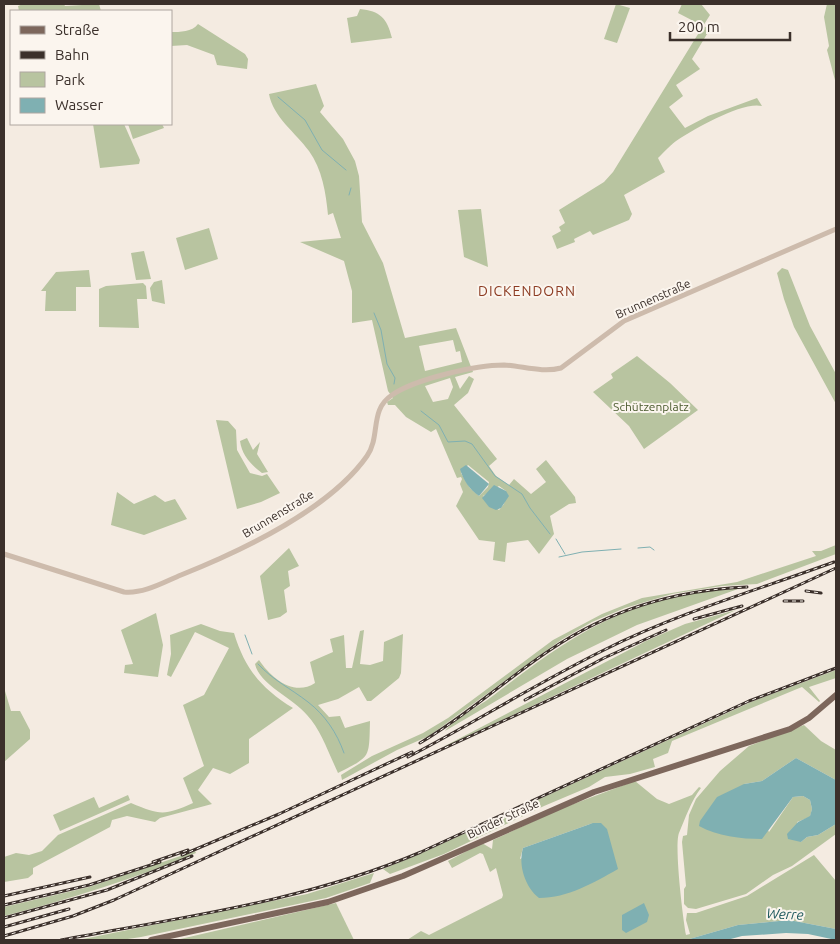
<svg xmlns="http://www.w3.org/2000/svg" width="840" height="944" font-family="Ubuntu,sans-serif">
	<rect width="100%" height="100%" fill="#f4ebe1"/>
	<g fill="#b8c4a0" fill-rule="evenodd">
		<polygon points="23,4 64,4 65,6 99,4 101,11 19,11 18,6"/>
		<polygon points="616,4 630,8 617,43 604,39"/>
		<path d="M682 4H701L710 15 703 26 710 29 692 59 700 69 676 85 683 96 669 107 685 128 708 116 757 98 762 106C743 101 696 128 679 139 671 144 664 152 658 158L665 172 624 195 632 214 629 220 593 235 590 231 574 239 575 242 557 249 552 236 561 231 559 227 565 223 559 210 604 182 613 172 703 26 678 13Z"/>
		<polygon points="827,4 836,4 836,84 827,50 829,46 824,17"/>
		<path d="M360 9C380 11 387 18 392 38L351 43 347 18 357 16Z"/>
		<path d="M198 24 245 54 248 59 247 69 217 65 214 55 187 45 171 46V32C180 32 192 32 198 24Z"/>
		<path d="M316 84 324 106 320 112 343 139 355 161 359 176 362 222 383 263 405 338 456 328 473 372 455 377 460 389 469 376 474 379 468 393 454 405 497 459 489 466 496 476 509 485 514 479 531 494 546 482 536 469 546 460 575 497 576 503 569 504 550 516 554 534 539 554 528 540 507 543 505 562 493 560 495 542 479 540 456 506 463 492 460 484 462 479 461 477 457 478 436 429 431 432 406 417 395 405H388L387 402 393 398 388 391 372 320 352 323V291L344 261 300 242 341 238 333 213 328 215C326 193 322 169 309 151 296 133 273 117 269 94ZM453 340 456 352 460 351 462 362 425 371 419 346ZM450 378 453 387 448 399 433 402 425 386ZM468 465 489 482 488 487 479 496 470 488 461 473ZM499 486 506 491 504 504 499 510 483 496Z"/>
		<polygon points="93,124 124,124 140,160 139,164 100,168"/>
		<polygon points="128,124 162,124 164,128 133,139"/>
		<polygon points="481,209 488,267 464,257 458,210"/>
		<polygon points="209,228 218,259 185,270 176,238"/>
		<polygon points="144,251 151,279 136,280 131,253"/>
		<polygon points="782,268 788,270 810,326 836,374 836,404 794,327 784,299 777,273"/>
		<polygon points="89,270 91,287 76,287 76,311 45,311 46,291 41,291 56,272"/>
		<polygon points="162,280 165,304 152,301 150,288 154,282"/>
		<polygon points="143,283 146,286 147,299 137,299 139,328 99,327 99,289 106,286"/>
		<polygon points="637,356 670,383 698,410 644,449 629,426 593,392 613,378 611,374"/>
		<polygon points="216,420 228,421 236,430 237,450 250,473 262,476 267,474 280,493 261,502 237,509"/>
		<path d="M247 438 253 450 260 442 257 454 268 472 262 473C250 464 242 455 240 441Z"/>
		<polygon points="117,492 134,504 155,495 165,502 175,499 187,519 144,535 111,525"/>
		<polygon points="836,545 836,554 757,584 722,586 672,594 625,608 592,622 561,640 429,736 397,750 342,780 341,775 372,756 423,733 448,718 553,640 602,614 642,598 737,582 816,556 812,551 821,551"/>
		<polygon points="289,548 299,566 288,571 290,586 284,590 287,612 280,617 268,620 260,576"/>
		<path d="M738 589 637 625 567 659 445 731C454 719 480 706 494 695 555 648 606 610 685 595 702 592 721 588 738 589Z"/>
		<polygon points="736,610 447,746 445,746 646,641 685,624"/>
		<polygon points="156,613 163,645 158,677 124,673 125,665 133,664 121,630"/>
		<path d="M201 624 220 631 234 633C245 669 261 688 293 708L249 739V763L230 774 213 768 198 790 212 804 160 818 155 822 127 816 112 820 110 827 33 868V874L28 878 4 882V857L16 853 29 855 42 851 58 835 131 803C160 815 164 816 193 803L183 778 204 766 183 705 204 695 229 648 195 632 171 677 167 675 171 654 170 635Z"/>
		<path d="M364 630 360 664 370 665 383 661 384 642 403 634 401 673 399 678 371 701H367L359 687 338 699 318 705 329 717 340 716 345 728 370 721C369 759 371 756 338 773 329 754 321 730 307 715 294 699 259 684 255 664L259 660C271 678 294 697 315 683L310 662 333 652 330 639 344 635 346 668H352L360 631Z"/>
		<polygon points="836,670 836,678 809,687 820,701 819,702 802,687 797,689 672,741 668,753 653,759 655,767 630,774 605,777 589,787 544,806 444,854 390,874 383,869 422,853 751,702"/>
		<polygon points="5,691 11,711 20,711 30,730 30,739 4,762"/>
		<polygon points="804,725 821,741 836,750 836,780 796,758 762,781 744,784 769,832 793,797 803,796 810,800 812,809 810,817 797,822 801,842 807,837 818,835 836,824 836,834 792,866 773,875 746,894 696,909 688,908 684,904 684,889 686,886 682,842 683,836 687,835 689,815 696,799 720,771 749,746"/>
		<path d="M635 781 657 799 669 804 692 795 699 787 701 788C691 801 685 819 679 833 674 845 683 919 686 935L690 934 686 920 687 913H696L747 896 814 855 836 881V929L789 920 738 925 686 940H407L421 931 429 935 502 898 503 895 496 868 490 872 483 854 480 853 452 868 448 861 482 843 492 849 493 840 560 809ZM593 823 520 859 523 848Z"/>
		<polygon points="128,795 130,800 60,831 53,815 94,797 99,808"/>
		<path d="M195 851 196 853C133 879 70 899 4 916V907L89 887Z"/>
		<polygon points="374,873 370,883 326,898 141,937 121,940 78,940 307,894"/>
		<polygon points="336,903 354,940 176,940"/>
	</g>
	<g fill="#7fb0b2">
		<path d="M466 465 489 484 479 496C470 490 463 480 460 469Z"/>
		<polygon points="494,485 506,491 509,496 501,508 496,510 489,507 482,498"/>
		<path d="M796 758 836 780V824L818 835 807 837 801 842 788 839 787 834 798 822 810 816 812 809 810 800 803 796 793 797 762 839C741 839 717 836 699 826L700 821 717 797 744 784 762 781Z"/>
		<path d="M593 823H601L607 829 618 869C593 883 568 898 539 898 525 887 518 865 523 848Z"/>
		<polygon points="644,903 649,915 647,922 626,933 622,930 622,915"/>
		<polygon points="789,920 836,929 836,940 808,934 786,933 742,936 727,940 686,940 738,925"/>
	</g>
	<g fill="none" stroke-linecap="round" stroke-linejoin="round">
		<g stroke="#7fb0b2" stroke-width="1">
			<polyline points="278,97 305,120 322,150 346,170"/>
			<polyline points="349,195 351,188"/>
			<polyline points="374,313 381,330 387,364 395,378 394,384"/>
			<polyline points="421,411 439,425 448,442 465,441 472,444 495,476 522,494 530,508 550,534"/>
			<polyline points="556,539 565,554"/>
			<polyline points="638,548 650,547 654,550"/>
			<polyline points="559,557 582,552 621,549"/>
			<polyline points="245,635 252,654"/>
			<path d="M258 664C274 681 290 688 308 702 325 715 337 733 344 753"/>
		</g>
		<path stroke="#cdbbac" stroke-width="5" d="M4 554 124 592C144 594 164 582 181 575 241 551 330 509 367 456 381 436 369 410 392 395 415 379 476 365 504 365 523 366 542 373 561 368L624 321 836 229"/>
		<polyline stroke="#7d675c" stroke-width="6" points="151,940 328,902 403,876 594,792 790,729 809,718 836,695"/>
		<defs>
			<g id="rail">
				<polyline points="806,591 821,593"/>
				<polyline points="784,601 803,601"/>
				<polyline points="694,619 742,606"/>
				<polyline points="525,700 604,658 666,630"/>
				<path d="M420 743C466 716 505 680 550 650 609 610 676 590 747 587"/>
				<path d="M408 757C474 723 537 683 604 650 678 613 757 590 834 562"/>
				<polyline points="182,855 279,814 412,752"/>
				<polyline points="153,862 188,850"/>
				<polyline points="4,896 90,877"/>
				<polyline points="4,905 89,885 160,862"/>
				<polyline points="4,918 107,890 192,856"/>
				<polyline points="4,927 69,909"/>
				<polyline points="4,936 73,916 114,900 836,568"/>
				<path d="M61 940C183 917 306 901 421 852L749 701 836 668"/>
			</g>
		</defs>
		<use href="#rail" stroke="#3b302b" stroke-width="3"/>
		<use href="#rail" stroke="#fbf5ee" stroke-width="1" stroke-dasharray="4" stroke-linecap="butt"/>
	</g>
	<g text-anchor="middle" stroke-width="4" stroke-linejoin="round" paint-order="stroke">
		<g font-size="12" fill="#3b302b" stroke="#fbf5ee">
			<text transform="translate(653 299) rotate(-24)" y="4">Brunnenstraße</text>
			<text transform="translate(278 514) rotate(-31)" y="4">Brunnenstraße</text>
			<text transform="translate(503 819) rotate(-25)" y="4">Bünder Straße</text>
		</g>
		<g font-size="12" fill="#4a5a2e" stroke="#fbf5ee">
			<text x="651" y="411">Schützenplatz</text>
		</g>
		<g font-size="14" letter-spacing="1" fill="#8c3b22" stroke="#fbf5ee">
			<text x="527" y="296">DICKENDORN</text>
		</g>
		<g font-size="14" font-style="italic" fill="#1f5a5e" stroke="#fbf5ee">
			<text transform="translate(785 914) rotate(3)" y="5">Werre</text>
		</g>
	</g>
	<rect width="840" height="944" fill="none" stroke="#3b302b" stroke-width="10"/>
	<rect x="10" y="10" width="162" height="115" fill="#fbf5ee" stroke="#aea6a0"/>
	<rect x="20" y="26" width="25" height="8" fill="#7d675c" stroke="#aea6a0"/>
	<text x="55" y="35" font-size="15" fill="#3b302b">Straße</text>
	<rect x="20" y="51" width="25" height="8" fill="#3b302b" stroke="#aea6a0"/>
	<text x="55" y="60" font-size="15" fill="#3b302b">Bahn</text>
	<rect x="20" y="72" width="25" height="15" fill="#b8c4a0" stroke="#aea6a0"/>
	<text x="55" y="85" font-size="15" fill="#3b302b">Park</text>
	<rect x="20" y="98" width="25" height="15" fill="#7fb0b2" stroke="#aea6a0"/>
	<text x="55" y="110" font-size="15" fill="#3b302b">Wasser</text>
	<path d="M670 32v8h120v-8" fill="none" stroke="#3b302b" stroke-width="2.5"/>
	<text x="678" y="32" font-size="15" fill="#3b302b" stroke="#fbf5ee" stroke-width="4" paint-order="stroke">200 m</text>
</svg>
